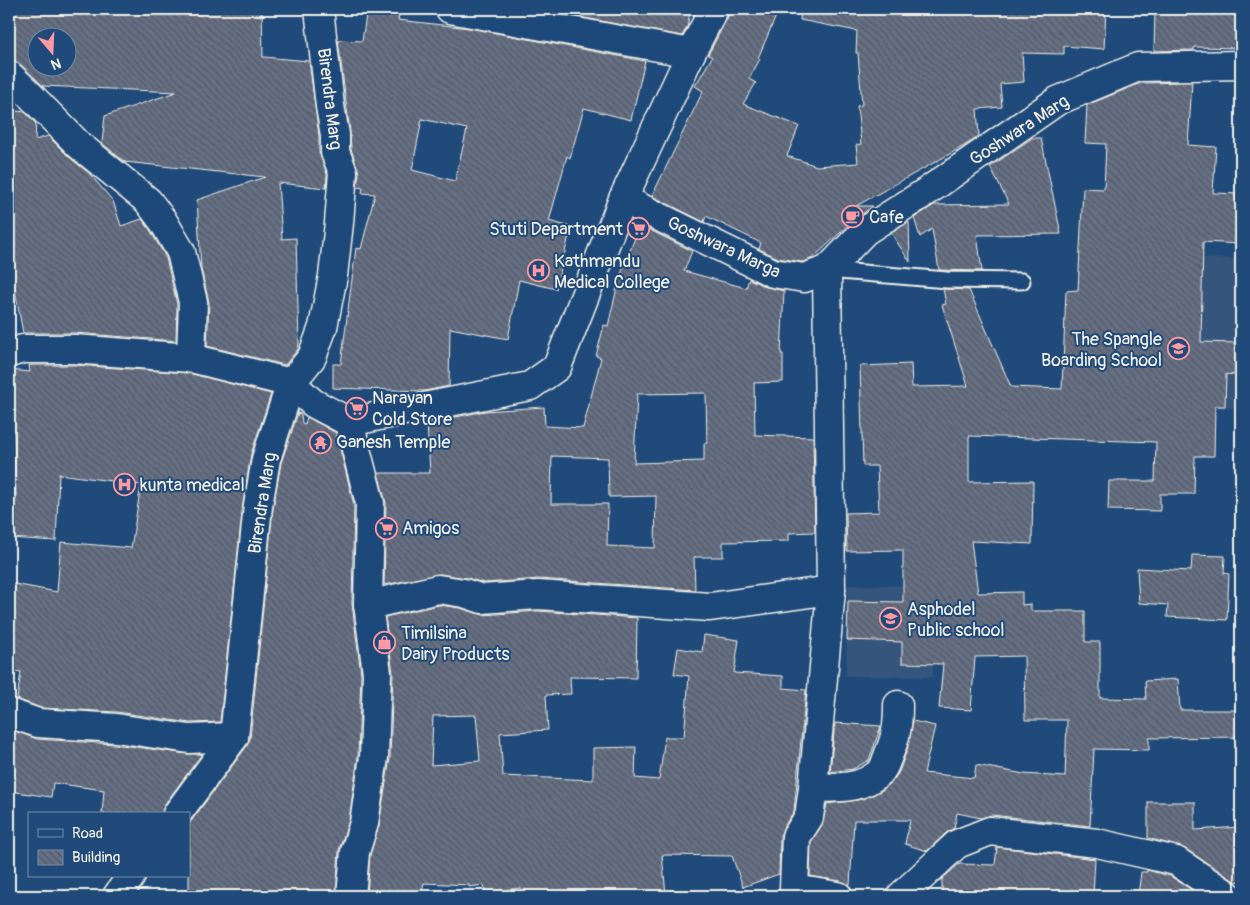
<svg xmlns="http://www.w3.org/2000/svg" width="1250" height="905" font-family="Pangolin,sans-serif">
	<defs>
		<pattern id="building-back-hatch" width="6" height="6" patternUnits="userSpaceOnUse" patternTransform="scale(1.25)"><rect width="6" height="6" fill="#656f85"/><path d="M-1 5l2 2M0 0l6 6M5-1l2 2" fill="none" stroke="#565a62"/></pattern>
	</defs>
	<rect width="100%" height="100%" fill="#1f4a7a"/>
	<filter id="ink" filterUnits="userSpaceOnUse"><feTurbulence type="fractalNoise" baseFrequency=".02" numOctaves="2"/><feDisplacementMap in="SourceGraphic" scale="10" xChannelSelector="R" yChannelSelector="G"/><feConvolveMatrix kernelMatrix="1 2 1 2 8 2 1 2 1" color-interpolation-filters="sRGB"/></filter>
	<g filter="url(#ink)">
		<g fill="#34557d">
			<polygon points="1142,257 1241,259 1241,424 1234,424 1234,408 1113,405"/>
			<polygon points="848,585 934,586 933,677 846,676"/>
		</g>
		<g fill="url(#building-back-hatch)" stroke="#f4f1e8" fill-rule="evenodd">
			<path d="M9 9H159V11L262 9 263 57 309 61 319 136V152L327 174 326 188 278 183 282 239 296 238 299 343 298 349 285 365 207 346 209 302 201 269 197 200 265 177 125 162 102 143 105 116 176 92 43 86 20 64 9 59ZM38 38H68V68H38Z"/>
			<path d="M367 9H400L398 20 469 28 645 61 631 120 584 108 570 158 567 156 549 221 571 227 556 289 519 280 508 339 450 328 449 386 424 391 333 388V364H341L356 248 361 249 375 194 362 193 363 188 357 187 359 173 351 149 350 132 338 40 362 41ZM422 119 467 129 455 181 412 170Z"/>
			<polygon points="536,9 691,9 687,27 682,36"/>
			<polygon points="732,9 779,9 758,58 760,59 749,79 756,83 743,104 799,126 787,156 817,166 858,163 856,145 861,144 857,106 862,105 858,53 856,53 857,31 800,20 801,9 1106,9 1104,49 1064,46 1064,54 1022,53 1024,82 1000,84 1002,107 977,109 979,136 964,146 856,206 873,206 854,220 813,258 803,262 778,258 759,249 761,243 706,216 704,222 652,196 703,91 695,86 712,57 708,55"/>
			<polygon points="1155,9 1241,9 1241,48 1194,47 1194,50 1154,51"/>
			<polygon points="1192,82 1188,145 1216,147 1213,193 1241,194 1241,244 1203,242 1201,342 1236,343 1235,375 1226,374 1225,406 1215,406 1214,456 1195,456 1194,494 1160,494 1160,511 1108,510 1109,481 1155,481 1156,442 969,436 969,482 1033,481 1032,544 971,541 978,593 1022,592 1022,605 1031,604 1031,611 1085,611 1085,642 1100,642 1100,698 1146,699 1145,681 1178,679 1180,710 1241,710 1241,737 1149,738 1149,750 1094,749 1090,826 992,815 981,818 957,813 954,828 946,833 927,851 905,844 910,820 854,820 850,885 840,881 810,876 811,842 822,825 827,804 862,799 881,791 891,783 899,772 907,750 913,721 935,726 924,773 974,778 976,765 1024,774 1065,777 1067,720 1025,720 1024,656 975,657 971,710 939,708 943,664 902,663 902,642 847,640 848,601 903,602 903,550 847,551 846,513 879,512 877,466 863,466 860,366 911,364 912,387 968,386 942,305 946,304 943,289 969,290 1011,387 1062,389 1066,291 1078,290 1083,188 1104,189 1106,144 1085,143 1087,105 1141,83"/>
			<polygon points="9,110 25,112 36,124 35,140 48,136 69,157 89,173 113,201 121,226 142,219 150,230 166,258 177,304 176,341 75,333 23,333 9,258"/>
			<polygon points="1032,138 1041,138 1061,234 977,235 982,271 939,270 932,229 920,237 914,218 934,205 1009,204 990,167"/>
			<polygon points="909,222 910,262 891,233"/>
			<path d="M640 225 692 251 684 271 746 288 749 279 766 287 784 291 781 354H783V382L754 383 755 435 813 437 815 532 789 533V541L723 542V557H694L695 590 539 579 484 583 467 578 440 574 384 585 386 503 378 473H430L427 423 485 411 544 407 545 426 583 428 601 358 596 356 604 325 608 326 619 279ZM706 393 707 443H704V461L634 463 637 394ZM552 456 608 458 609 497 656 496 655 548 607 546 608 504H551Z"/>
			<polygon points="29,365 73,365 188,373 271,394 251,454 243,503 220,722 190,723 117,712 41,708 17,699 21,672 9,670 9,583 57,592 61,542 131,548 141,485 59,474 56,541 9,538 9,500 16,500 14,431 9,431 9,370 30,372"/>
			<polygon points="298,413 301,414 302,423 305,424 307,417 336,433 354,505 352,604 361,674 358,756 349,820 339,850 336,896 189,896 189,824 247,746 250,739 273,508 281,463"/>
			<polygon points="1192,555 1225,556 1224,573 1229,574 1227,620 1167,617 1168,605 1139,603 1137,568 1191,571"/>
			<path d="M439 605 460 608 483 615 538 611 637 618 636 678 570 677 571 694 546 695 548 730 500 733 503 776 593 780V748L636 747 635 778 659 780 665 737H684L689 676 674 674 678 648 702 652 704 635 739 640 734 673 783 676V688L806 690 794 811 783 828 780 836 779 874 743 887 732 856 662 855 666 894 630 896 580 894V896H520L521 888 485 892 484 885 469 887V885L424 883 421 896H367L370 855 379 825 390 758 393 673 385 617ZM476 715 480 761 431 765 433 716Z"/>
			<polygon points="835,723 881,726 869,760 853,769 830,772"/>
			<polygon points="9,729 37,739 114,744 187,754 202,754 164,805 162,814 102,814 104,790 53,783 51,797 9,791"/>
			<polygon points="1148,802 1195,802 1195,830 1241,827 1241,881 1236,882 1184,848 1148,838"/>
			<polygon points="997,847 1095,859 1093,896 942,896 942,879 959,864 995,865"/>
			<polygon points="1147,870 1170,876 1192,890 1191,896 1138,896 1141,872 1147,872"/>
		</g>
		<g fill="none" stroke-linecap="round" stroke-linejoin="round">
			<defs>
				<polyline id="service" points="827,270 947,280 1022,281"/>
				<g id="minor">
					<polyline points="450,9 691,53"/>
					<polyline points="9,75 29,94 79,145 148,201 163,221 181,252 193,302 191,358"/>
					<polyline points="623,199 773,273 804,278 827,270 865,231 929,190 1057,101 1138,67 1241,65"/>
					<polyline points="827,270 831,590 813,788 809,817 796,837 794,889 838,896"/>
					<polyline points="9,353 23,349 74,349 191,358 291,383 313,403 349,422"/>
					<polyline points="349,422 530,386 557,367 623,199 691,53 714,9"/>
					<polyline points="349,422 370,503 368,604 377,673 374,757 364,823 355,852 351,896"/>
					<polyline points="368,604 377,603 438,589 464,593 482,599 538,595 710,607 831,590"/>
					<polyline points="9,713 38,723 116,728 189,739 234,737"/>
					<path d="M813 788C836 788 863 789 880 772 885 768 887 757 890 751 897 734 898 722 898 705"/>
					<polyline points="177,814 234,737 258,506 266,459 291,383 312,357 323,327 333,276 339,223 343,172 335,152 335,135 330,106 319,9"/>
					<polyline points="117,896 131,876"/>
					<polyline points="901,896 957,844 990,831 1097,843 1176,861 1229,896"/>
				</g>
			</defs>
			<use href="#service" stroke="#f4f1e8" stroke-width="19"/>
			<use href="#minor" stroke="#f4f1e8" stroke-width="31"/>
			<use href="#service" stroke="#1f4a7a" stroke-width="15"/>
			<use href="#minor" stroke="#1f4a7a" stroke-width="28"/>
		</g>
	</g>
	<defs>
		<symbol id="cafe-ring" viewBox="-11 -11 22 22"><circle r="9.5" fill="#1f4a7a" stroke="#ff9aa2" stroke-width="1.5"/><path d="M-5.5-4.5H6V0H3Q3 3.5 0 3.5H-2.5Q-5.5 3.5-5.5 0ZM3-3.2v2h1.7v-2ZM-6 4.5H4V6H-6Z" fill="#ff9aa2"/></symbol>
		<symbol id="supermarket-ring" viewBox="-11 -11 22 22"><circle r="9.5" fill="#1f4a7a" stroke="#ff9aa2" stroke-width="1.5"/><path d="M-6-5.5h2.5l.6 2H6L4.5 2H-2.5L-4.4-4H-6ZM-1.5 3.2a1.3 1.3 0 1 0 .1 0ZM3 3.2a1.3 1.3 0 1 0 .1 0Z" fill="#ff9aa2"/></symbol>
		<symbol id="hospital-ring" viewBox="-11 -11 22 22"><circle r="9.5" fill="#1f4a7a" stroke="#ff9aa2" stroke-width="1.5"/><path d="M-5-5h3v3.5h4V-5h3V5h-3V1.5h-4V5h-3Z" fill="#ff9aa2"/></symbol>
		<symbol id="school-ring" viewBox="-11 -11 22 22"><circle r="9.5" fill="#1f4a7a" stroke="#ff9aa2" stroke-width="1.5"/><path d="M0-5L7-2L0 1L-7-2ZM-4 1L0 2.5L4 1V4Q0 6-4 4Z" fill="#ff9aa2"/></symbol>
		<symbol id="temple-ring" viewBox="-11 -11 22 22"><circle r="9.5" fill="#1f4a7a" stroke="#ff9aa2" stroke-width="1.5"/><path d="M0-6L5-2H3V0L6.5 2.5H4V6H1.5V3h-3V6H-4V2.5H-6.5L-3 0V-2H-5Z" fill="#ff9aa2"/></symbol>
		<symbol id="shop-ring" viewBox="-11 -11 22 22"><circle r="9.5" fill="#1f4a7a" stroke="#ff9aa2" stroke-width="1.5"/><path d="M-5-2.5h2.3a2.7 3.5 0 0 1 5.4 0H5L5.5 6h-11ZM-1.5-2.5h3a1.5 2.3 0 0 0-3 0Z" fill="#ff9aa2"/></symbol>
	</defs>
	<g fill-rule="evenodd">
		<use href="#cafe-ring" x="840" y="204" width="25" height="25"/>
		<use href="#supermarket-ring" x="626" y="216" width="25" height="25"/>
		<use href="#hospital-ring" x="526" y="258" width="25" height="25"/>
		<use href="#school-ring" x="1166" y="336" width="25" height="25"/>
		<use href="#supermarket-ring" x="344" y="396" width="25" height="25"/>
		<use href="#temple-ring" x="308" y="430" width="25" height="25"/>
		<use href="#hospital-ring" x="112" y="472" width="25" height="25"/>
		<use href="#supermarket-ring" x="374" y="516" width="25" height="25"/>
		<use href="#school-ring" x="878" y="606" width="25" height="25"/>
		<use href="#shop-ring" x="372" y="630" width="25" height="25"/>
	</g>
	<g text-anchor="middle" stroke-width="4" stroke-linejoin="round" paint-order="stroke">
		<g font-size="18" fill="#f4f1e8" stroke="#1f4a7a">
			<text transform="translate(330 99) rotate(83)" y="6">Birendra Marg</text>
			<text transform="translate(1019 130) rotate(-33)" y="6">Goshwara Marg</text>
			<text transform="translate(724 247) rotate(25)" y="6">Goshwara Marga</text>
			<text transform="translate(262 503) rotate(-81)" y="6">Birendra Marg</text>
		</g>
		<g font-size="18" fill="#f4f1e8" stroke="#1f4a7a" text-anchor="start">
			<text x="869" y="223">Cafe</text>
			<text x="623" y="235" text-anchor="end">Stuti Department</text>
			<text x="554" y="267">Kathmandu<tspan x="554" dy="21">Medical College</tspan></text>
			<text x="1162" y="345" text-anchor="end">The Spangle<tspan x="1162" dy="21">Boarding School</tspan></text>
			<text x="372" y="404">Narayan<tspan x="372" dy="21">Cold Store</tspan></text>
			<text x="336" y="448">Ganesh Temple</text>
			<text x="140" y="491">kunta medical</text>
			<text x="402" y="534">Amigos</text>
			<text x="907" y="615">Asphodel<tspan x="907" dy="21">Public school</tspan></text>
			<text x="401" y="639">Timilsina<tspan x="401" dy="21">Dairy Products</tspan></text>
		</g>
	</g>
	<rect width="1250" height="905" fill="none" stroke="#1f4a7a" stroke-width="30"/>
	<rect x="15" y="15" width="1220" height="875" fill="none" stroke="#f4f1e8" stroke-width="2" filter="url(#ink)"/>
	<rect x="28" y="812" width="162" height="65" fill="#1f4a7a" stroke="#748da6"/>
	<rect x="38" y="829" width="25" height="8" fill="#1f4a7a" stroke="#748da6"/>
	<text x="72" y="838" font-size="15" fill="#f4f1e8">Road</text>
	<rect x="38" y="850" width="25" height="15" fill="url(#building-back-hatch)" stroke="#748da6"/>
	<text x="72" y="862" font-size="15" fill="#f4f1e8">Building</text>
	<g transform="translate(52 52) rotate(161)"><circle r="24" fill="#1f4a7a" stroke="#748da6"/>
	<path d="M0-4L9 19L0 12L-9 19Z" fill="#ff9aa2"/>
	<text y="-8" font-size="14" font-weight="bold" text-anchor="middle" fill="#f4f1e8">N</text>
	</g>
</svg>
